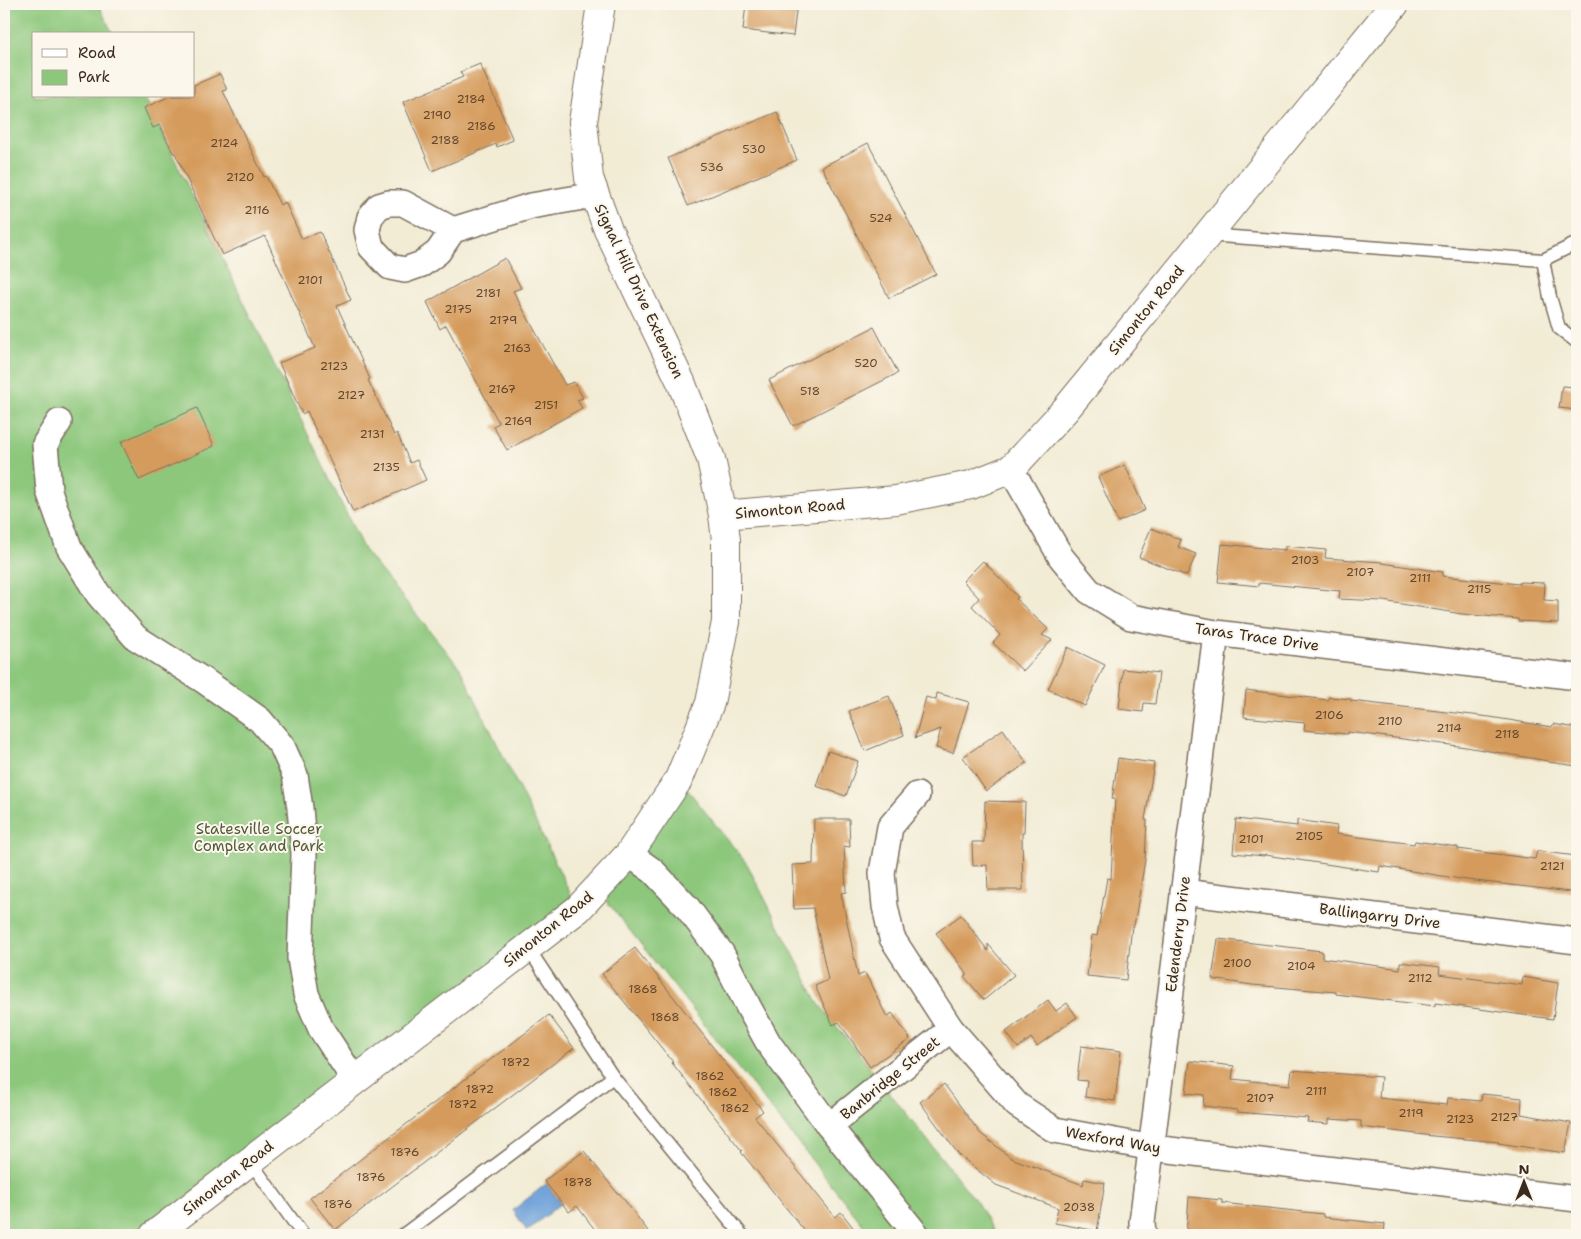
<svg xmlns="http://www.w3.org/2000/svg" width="1581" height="1239" font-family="'Shantell Sans',sans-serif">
	<rect width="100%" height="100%" fill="#fbf7ec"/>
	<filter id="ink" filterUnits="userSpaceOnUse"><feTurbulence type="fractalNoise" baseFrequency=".02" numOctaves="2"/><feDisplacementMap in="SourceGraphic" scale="10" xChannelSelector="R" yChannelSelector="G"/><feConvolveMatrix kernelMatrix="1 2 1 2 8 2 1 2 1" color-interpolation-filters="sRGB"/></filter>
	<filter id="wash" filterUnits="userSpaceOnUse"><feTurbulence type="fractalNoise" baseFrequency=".0096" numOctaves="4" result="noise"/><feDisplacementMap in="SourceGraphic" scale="20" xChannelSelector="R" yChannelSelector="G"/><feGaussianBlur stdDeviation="1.12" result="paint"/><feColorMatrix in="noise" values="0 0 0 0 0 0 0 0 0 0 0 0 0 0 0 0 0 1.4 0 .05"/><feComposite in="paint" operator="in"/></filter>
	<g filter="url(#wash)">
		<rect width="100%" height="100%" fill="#f2ecd5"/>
		<g fill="#8cc77c" stroke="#64784d">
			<polygon points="4,4 98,4 113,34 34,34 34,96 144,96 364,550 460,668 578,909 182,1229 186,1235 4,1235"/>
			<polygon points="679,779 747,864 819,1004 976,1201 996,1235 871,1235 597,889"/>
		</g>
		<polygon fill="#6ea1d9" stroke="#54667c" points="546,1184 561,1203 527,1231 513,1210"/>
		<g id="blocks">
			<g fill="#d59b5b">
				<polygon points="746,4 797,4 793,36 743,30"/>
				<polygon points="480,64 513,140 497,147 496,144 432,171 403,102 463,77 460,72"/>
				<polygon points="220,74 227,90 223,91 264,177 266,176 280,205 285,202 302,239 320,232 351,300 337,306 370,379 368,380 394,435 397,433 410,463 417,460 426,480 353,512 320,438 319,438 307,411 302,414 279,363 315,348 265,236 222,255 175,153 173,153 160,125 153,128 144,108 170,96 194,96 194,85"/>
				<polygon points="777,112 797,160 688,206 668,158"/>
				<polygon points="868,143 936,274 889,298 822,167"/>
				<polygon points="505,258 521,288 513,291 565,385 574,382 583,398 577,400 582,408 507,450 493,426 499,423 446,325 440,329 427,302"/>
				<polygon points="874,327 898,373 793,426 769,380"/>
				<polygon points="1562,386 1577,387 1577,410 1559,408"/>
				<polygon points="197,408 214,446 139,480 121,442"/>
				<polygon points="1125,465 1145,510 1118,522 1098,477"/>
				<polygon points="1151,528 1181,540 1178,547 1196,554 1187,576 1139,557"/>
				<polygon points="1222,544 1285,550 1285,546 1326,550 1325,558 1382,562 1382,563 1443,572 1442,576 1519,584 1520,582 1545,583 1544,600 1558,601 1558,623 1518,621 1518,619 1462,614 1383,601 1339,599 1340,591 1259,583 1259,586 1218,582"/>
				<polygon points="983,561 1018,597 1016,599 1048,629 1042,635 1052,640 1023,671 993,643 1000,635 972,606 979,598 963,581"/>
				<polygon points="1068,647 1105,665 1085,706 1048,689"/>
				<polygon points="1123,669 1159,673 1155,704 1144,703 1143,712 1119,709"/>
				<polygon points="1246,690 1328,700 1329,697 1351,699 1351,701 1490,717 1552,727 1553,724 1577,728 1577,766 1548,762 1548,761 1466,747 1348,732 1347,734 1304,730 1305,723 1244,717"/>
				<polygon points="937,693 969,702 953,753 936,748 941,729 915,738 926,697 936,700"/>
				<polygon points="889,696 904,735 865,751 849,711"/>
				<polygon points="1003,729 1027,763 986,791 963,757"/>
				<polygon points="828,751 858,761 846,796 816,786"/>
				<polygon points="1118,758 1154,763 1145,820 1147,820 1145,860 1134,926 1132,926 1126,980 1087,976 1092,935 1097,936 1107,878 1111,879 1115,799 1112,799"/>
				<polygon points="985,801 1025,802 1024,833 1022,833 1023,890 988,890 987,865 973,866 972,842 984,842"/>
				<polygon points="814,819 849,819 850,847 844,846 846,892 841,893 858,976 865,973 887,1017 892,1013 910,1039 870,1067 839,1022 833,1025 815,986 828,980 813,908 794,909 792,865 813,864"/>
				<polygon points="1236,819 1297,826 1297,820 1337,826 1336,834 1414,844 1415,841 1458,847 1458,849 1535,859 1537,851 1576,856 1571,892 1467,880 1380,866 1379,872 1265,855 1264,856 1233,853"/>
				<polygon points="961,915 988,951 988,944 1014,975 984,1000 964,976 967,974 936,933"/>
				<polygon points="1218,939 1322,951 1322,958 1400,969 1400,962 1440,967 1439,974 1522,985 1523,977 1558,983 1553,1019 1435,1003 1435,1006 1368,998 1336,994 1336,992 1252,985 1212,979"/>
				<polygon points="635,948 763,1111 755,1117 835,1217 841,1212 859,1235 808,1235 741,1152 742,1151 672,1063 673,1062 602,974"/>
				<polygon points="1048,1000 1056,1011 1067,1003 1077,1017 1037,1046 1031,1038 1018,1048 1006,1032"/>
				<polygon points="549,1015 574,1048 335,1230 310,1198"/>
				<polygon points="1081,1046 1121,1051 1115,1101 1085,1097 1087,1081 1077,1080"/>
				<polygon points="1190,1061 1234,1066 1232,1079 1290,1085 1292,1070 1381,1077 1379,1098 1447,1105 1448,1098 1481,1101 1482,1094 1522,1098 1521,1114 1571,1123 1565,1153 1498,1143 1499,1142 1433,1136 1361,1127 1361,1121 1329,1119 1329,1124 1307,1122 1308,1118 1237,1112 1237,1110 1203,1106 1204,1095 1186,1093"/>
				<polygon points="944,1084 980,1133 1011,1158 1083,1185 1084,1179 1105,1183 1097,1231 1055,1223 1058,1208 996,1185 959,1155 920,1102"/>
				<polygon points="584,1151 618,1194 619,1193 651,1235 599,1235 577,1206 569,1212 544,1181"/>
				<polygon points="1189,1197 1222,1200 1222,1203 1323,1214 1323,1217 1385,1224 1384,1235 1186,1235"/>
			</g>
		</g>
	</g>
	<g filter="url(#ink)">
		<use href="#blocks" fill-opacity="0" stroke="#7b6e5e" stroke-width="1"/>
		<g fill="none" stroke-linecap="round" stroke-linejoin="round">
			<defs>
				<g id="service">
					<polyline points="1206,235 1543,260 1577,243"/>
					<polyline points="1543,260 1550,297 1559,328 1577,342"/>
					<polyline points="528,948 613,1077"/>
					<polyline points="250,1161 303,1235"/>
					<polyline points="403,1235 613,1077 742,1235"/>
				</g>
				<g id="minor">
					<polygon points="389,203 403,203 453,230 438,252 422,264 405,270 390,267 371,247 367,230 370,217 379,206"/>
					<polyline points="453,230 531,206 595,195"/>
					<polyline points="59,422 45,444 49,491 69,547 98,594 135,637 206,682 260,720 282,746 295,775 300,808 304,854 300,958 306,994 321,1029 355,1081"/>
					<polyline points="1011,469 1061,557 1089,591 1131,617 1216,633 1577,677"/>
					<polyline points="917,795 890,827 882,873 885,906 892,938 951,1029 1017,1105 1055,1130 1153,1148 1577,1199"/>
					<polyline points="629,854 653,871 687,907 722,954 749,1008 769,1044 829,1126 917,1235"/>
					<polyline points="1183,892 1577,941"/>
					<polyline points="829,1126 951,1029"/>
					<polyline points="1143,1235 1142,1222 1216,633"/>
				</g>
				<g id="tertiary">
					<polyline points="723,515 896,500 971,485 1011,469 1066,409 1395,4"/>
					<polyline points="154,1235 578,909 629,854 679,779 710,703 726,622 726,540 723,515 711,459 681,382 608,230 589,178 583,122 601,4"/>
				</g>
			</defs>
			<use href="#service" stroke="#7b6e5e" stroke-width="15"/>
			<use href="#minor" stroke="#7b6e5e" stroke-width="28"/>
			<use href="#tertiary" stroke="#7b6e5e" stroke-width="30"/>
			<use href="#service" stroke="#fff" stroke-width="12"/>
			<use href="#minor" stroke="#fff" stroke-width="25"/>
			<use href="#tertiary" stroke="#fff" stroke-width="28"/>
		</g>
	</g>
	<g text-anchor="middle" stroke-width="4" stroke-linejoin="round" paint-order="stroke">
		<g font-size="12" fill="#62462d">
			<text x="471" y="103">2184</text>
			<text x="437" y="119">2190</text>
			<text x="481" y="130">2186</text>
			<text x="445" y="144">2188</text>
			<text x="224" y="147">2124</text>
			<text x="754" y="153">530</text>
			<text x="712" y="171">536</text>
			<text x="240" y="181">2120</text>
			<text x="257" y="214">2116</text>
			<text x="881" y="222">524</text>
			<text x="310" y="284">2101</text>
			<text x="488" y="297">2181</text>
			<text x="458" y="313">2175</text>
			<text x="503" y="324">2179</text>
			<text x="517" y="352">2163</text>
			<text x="866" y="367">520</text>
			<text x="334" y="370">2123</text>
			<text x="502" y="393">2167</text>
			<text x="810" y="395">518</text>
			<text x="351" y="399">2127</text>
			<text x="546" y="409">2151</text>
			<text x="518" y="425">2169</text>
			<text x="372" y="438">2131</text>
			<text x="386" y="471">2135</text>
			<text x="1305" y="564">2103</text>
			<text x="1360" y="576">2107</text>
			<text x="1420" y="582">2111</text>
			<text x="1479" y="593">2115</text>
			<text x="1329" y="719">2106</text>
			<text x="1390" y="725">2110</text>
			<text x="1449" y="732">2114</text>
			<text x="1507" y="738">2118</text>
			<text x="1309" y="840">2105</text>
			<text x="1251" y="843">2101</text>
			<text x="1552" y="870">2121</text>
			<text x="1237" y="967">2100</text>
			<text x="1301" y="970">2104</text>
			<text x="1420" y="982">2112</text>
			<text x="643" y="993">1868</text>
			<text x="665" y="1021">1868</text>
			<text x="516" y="1066">1872</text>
			<text x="710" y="1080">1862</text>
			<text x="480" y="1093">1872</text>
			<text x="1316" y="1095">2111</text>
			<text x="723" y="1096">1862</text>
			<text x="1260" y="1102">2107</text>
			<text x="463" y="1108">1872</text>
			<text x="735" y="1112">1862</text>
			<text x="1411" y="1117">2119</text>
			<text x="1504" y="1121">2127</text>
			<text x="1460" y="1123">2123</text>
			<text x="405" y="1156">1876</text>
			<text x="371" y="1181">1876</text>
			<text x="578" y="1186">1878</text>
			<text x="338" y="1208">1876</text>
			<text x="1079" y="1211">2038</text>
		</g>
		<g font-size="15" fill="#3b2a1e" stroke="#fbf7ec">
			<text transform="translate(639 291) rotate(65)" y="5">Signal Hill Drive Extension</text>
			<text transform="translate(1146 310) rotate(-51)" y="5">Simonton Road</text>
			<text transform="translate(790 509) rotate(-5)" y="5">Simonton Road</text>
			<text transform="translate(1257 637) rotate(8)" y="5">Taras Trace Drive</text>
			<text transform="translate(1380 916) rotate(7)" y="5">Ballingarry Drive</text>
			<text transform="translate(548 929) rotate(-39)" y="5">Simonton Road</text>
			<text transform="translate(1178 934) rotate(-83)" y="5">Edenderry Drive</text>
			<text transform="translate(890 1078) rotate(-39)" y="5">Banbridge Street</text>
			<text transform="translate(1113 1140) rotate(10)" y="5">Wexford Way</text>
			<text transform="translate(228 1178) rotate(-38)" y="5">Simonton Road</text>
		</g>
		<g font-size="15" fill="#53593a" stroke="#fbf7ec">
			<text x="259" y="834">Statesville Soccer<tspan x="259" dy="17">Complex and Park</tspan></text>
		</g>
	</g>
	<rect width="1581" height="1239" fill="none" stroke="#fbf7ec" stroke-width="20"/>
	<rect x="32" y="32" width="162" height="65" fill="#fbf7ec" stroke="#aea59a"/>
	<rect x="42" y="49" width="25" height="8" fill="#ffffff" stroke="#aea59a"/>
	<text x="78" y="58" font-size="15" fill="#3b2a1e">Road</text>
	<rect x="42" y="70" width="25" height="15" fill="#8cc77c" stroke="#aea59a"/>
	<text x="78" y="82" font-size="15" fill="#3b2a1e">Park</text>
	<g transform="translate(1524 1182)" stroke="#fbf7ec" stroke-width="4" paint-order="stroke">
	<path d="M0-4L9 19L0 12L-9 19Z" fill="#3b2a1e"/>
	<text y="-8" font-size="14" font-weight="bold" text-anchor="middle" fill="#3b2a1e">N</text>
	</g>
</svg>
